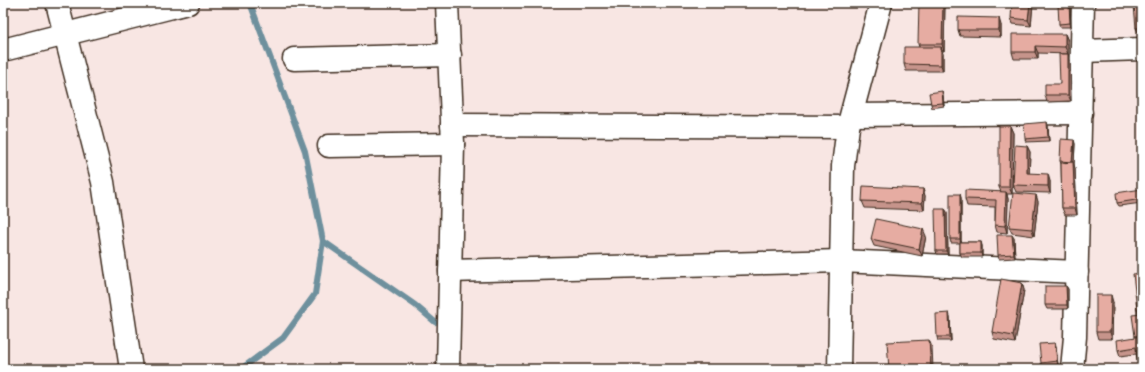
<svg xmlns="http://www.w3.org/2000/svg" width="1145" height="372" font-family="'Patrick Hand',sans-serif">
	<rect width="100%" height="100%" fill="#f8e6e3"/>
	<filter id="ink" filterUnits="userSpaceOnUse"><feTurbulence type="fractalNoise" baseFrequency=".025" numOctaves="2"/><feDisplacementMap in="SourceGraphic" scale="8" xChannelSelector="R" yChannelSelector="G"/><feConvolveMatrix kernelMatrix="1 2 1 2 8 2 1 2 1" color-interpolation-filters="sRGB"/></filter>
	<g filter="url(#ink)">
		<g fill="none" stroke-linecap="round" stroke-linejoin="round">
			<g stroke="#6e909d" stroke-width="6">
				<polyline points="323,241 415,305 435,322"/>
				<polyline points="241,369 283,338 315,294 323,241 305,151 250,3"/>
			</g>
			<defs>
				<g id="minor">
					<polyline points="57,3 103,182 131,369"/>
					<polyline points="447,3 453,144 448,369"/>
					<polyline points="3,50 188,3"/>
					<polyline points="1083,51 1142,49"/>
					<polyline points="294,59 450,55"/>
					<polyline points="852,115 1081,113"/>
					<polyline points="452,125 848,127"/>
					<polyline points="329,146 453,144"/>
					<polyline points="450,271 841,261 1077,272"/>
					<polyline points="839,369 843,166 848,127 881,3"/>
					<polyline points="1072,369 1075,337 1083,3"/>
				</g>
			</defs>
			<use href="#minor" stroke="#3b2a1e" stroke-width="25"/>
			<use href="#minor" stroke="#fff" stroke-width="22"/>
		</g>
		<g fill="#c6948b" stroke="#3b2a1e">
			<polygon points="945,3 944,51 942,51 943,54 943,71 906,71 904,64 919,47 918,44"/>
			<polygon points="1033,3 1031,26 1013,24 1011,18"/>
			<polygon points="1142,4 1142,32 1138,32 1136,28"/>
			<polygon points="1070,8 1071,27 1060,27 1059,24"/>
			<polygon points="1001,25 1001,37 960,36 958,30"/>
			<polygon points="1065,34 1068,41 1068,54 1038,53 1038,59 1014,59 1012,52"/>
			<polygon points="1068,54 1070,61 1071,101 1047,102 1045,95 1060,84"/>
			<polygon points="942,91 943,95 944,106 932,108 931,104"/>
			<polygon points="1010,126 1013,133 1012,194 1007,194 1008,199 1007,233 997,232 995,225 995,207 967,206 965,199 1001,192 999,187"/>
			<polygon points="1048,126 1049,141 1026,142 1025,139"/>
			<polygon points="1074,140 1075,144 1074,164 1075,169 1077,215 1065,215 1062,208 1061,164 1060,161"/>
			<polygon points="1027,146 1030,152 1029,174 1050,181 1050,193 1016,192 1013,185"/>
			<polygon points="923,189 925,196 924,210 865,208 862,201"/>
			<polygon points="1142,189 1142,203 1119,206 1117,203"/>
			<polygon points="960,194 961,198 961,242 981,242 982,246 982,257 962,257 960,253 960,243 951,243 950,239"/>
			<polygon points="1036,195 1038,202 1034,236 1012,233 1009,227"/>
			<polygon points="945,209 947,212 948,254 937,254 936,251"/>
			<polygon points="926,236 922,256 874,246 871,239"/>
			<polygon points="1014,238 1015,258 999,259 998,255"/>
			<polygon points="1142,273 1142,312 1138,313 1137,309"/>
			<polygon points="1022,283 1024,290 1015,343 994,339 992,332"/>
			<polygon points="1066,286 1068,289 1068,309 1047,309 1045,305"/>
			<polygon points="1113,302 1112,339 1098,339 1096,332"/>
			<polygon points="949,313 950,317 951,341 938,341 937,337"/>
			<polygon points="1142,314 1142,369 1136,354 1120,356 1118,350 1135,337 1135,336"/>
			<polygon points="1056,347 1058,365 1042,367 1041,363"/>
		</g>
		<g fill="#a17871" stroke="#3b2a1e">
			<polygon points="943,3 945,3 944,51 942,44"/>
			<polygon points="1030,3 1033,3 1031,26 1028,20"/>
			<polygon points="1069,4 1070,8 1071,27 1070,23"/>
			<polygon points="999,18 1001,25 1001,37 999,30"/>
			<polygon points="1065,34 1068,41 1068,54 1065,47"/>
			<polygon points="1035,46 1038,53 1038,59 1035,52"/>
			<polygon points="941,47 943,54 943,71 941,65"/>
			<polygon points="1068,54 1070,61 1071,101 1068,95"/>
			<polygon points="942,91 943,95 944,106 943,103"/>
			<polygon points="1047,122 1048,126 1049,141 1048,137"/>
			<polygon points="1010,126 1013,133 1012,194 1009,187"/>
			<polygon points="1074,140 1075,144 1074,164 1075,169 1077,215 1075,208 1072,162"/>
			<polygon points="1027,146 1030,152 1029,180 1027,173"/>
			<polygon points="1048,174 1050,181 1050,193 1048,186"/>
			<polygon points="923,189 925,196 924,210 922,203"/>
			<polygon points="1006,192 1008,199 1007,233 1005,226"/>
			<polygon points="960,194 961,198 961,243 960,239"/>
			<polygon points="1036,195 1038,202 1034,236 1032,229"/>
			<polygon points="945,209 947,212 948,254 946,251"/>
			<polygon points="923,229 926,236 922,256 919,249"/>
			<polygon points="1012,235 1014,238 1015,258 1014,254"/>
			<polygon points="981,242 982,246 982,257 981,253"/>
			<polygon points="1022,283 1024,290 1015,343 1013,336"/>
			<polygon points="1066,286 1068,289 1068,309 1067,305"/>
			<polygon points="1111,295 1113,302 1112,339 1110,332"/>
			<polygon points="949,313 950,317 951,341 950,337"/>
			<polygon points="929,340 932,347 933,369 931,369"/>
			<polygon points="1055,343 1056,347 1058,365 1057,361"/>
		</g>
		<g fill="#e6aca2" stroke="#3b2a1e">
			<polygon points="919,3 943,3 942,44 918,44"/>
			<polygon points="1012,3 1030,3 1028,20 1011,18"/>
			<polygon points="1069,4 1070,23 1059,24 1058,5"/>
			<polygon points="1142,4 1142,28 1136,28 1134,5"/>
			<polygon points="958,17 999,18 999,30 958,30"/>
			<polygon points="1012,34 1065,34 1065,47 1035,46 1035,52 1012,52"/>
			<polygon points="904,47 941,47 941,65 904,64"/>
			<polygon points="1059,54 1068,54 1068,95 1045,95 1045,84 1060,84"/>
			<polygon points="942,91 943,103 931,104 929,93"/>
			<polygon points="1047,122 1048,137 1025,139 1024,124"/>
			<polygon points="999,126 1010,126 1009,187 999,187"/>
			<polygon points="1061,139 1074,140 1072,162 1060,161"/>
			<polygon points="1015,145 1027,146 1027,173 1048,174 1048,186 1013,185"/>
			<polygon points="1073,162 1075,208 1062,208 1061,163"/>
			<polygon points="863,186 923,189 922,203 862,201"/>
			<polygon points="1142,189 1142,199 1117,203 1116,193"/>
			<polygon points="965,190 1006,192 1005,226 995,225 996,200 965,199"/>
			<polygon points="1013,193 1036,195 1032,229 1009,227"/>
			<rect x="950" y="194" width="10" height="45"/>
			<polygon points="935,209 945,209 946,251 936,251"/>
			<polygon points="876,219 923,229 919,249 871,239"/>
			<polygon points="997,235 1012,235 1014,254 998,255"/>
			<rect x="960" y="242" width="21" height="11"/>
			<polygon points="1142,273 1142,309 1137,309 1133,274"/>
			<polygon points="1001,279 1022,283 1013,336 992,332"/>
			<polygon points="1045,286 1066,286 1067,305 1045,305"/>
			<polygon points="1096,295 1111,295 1110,332 1096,332"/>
			<polygon points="949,313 950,337 937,337 936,314"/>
			<polygon points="1142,314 1142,335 1135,336 1132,315"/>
			<polygon points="1142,336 1142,369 1138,369 1136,347 1118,350 1117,340"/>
			<polygon points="929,340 931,369 889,369 887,342"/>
			<polygon points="1055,343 1057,361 1041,363 1039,344"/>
		</g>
	</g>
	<rect width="1145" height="372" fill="none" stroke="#fff" stroke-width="16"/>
	<rect x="8" y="8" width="1129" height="356" fill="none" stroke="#3b2a1e" stroke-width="1.5" filter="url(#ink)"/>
</svg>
